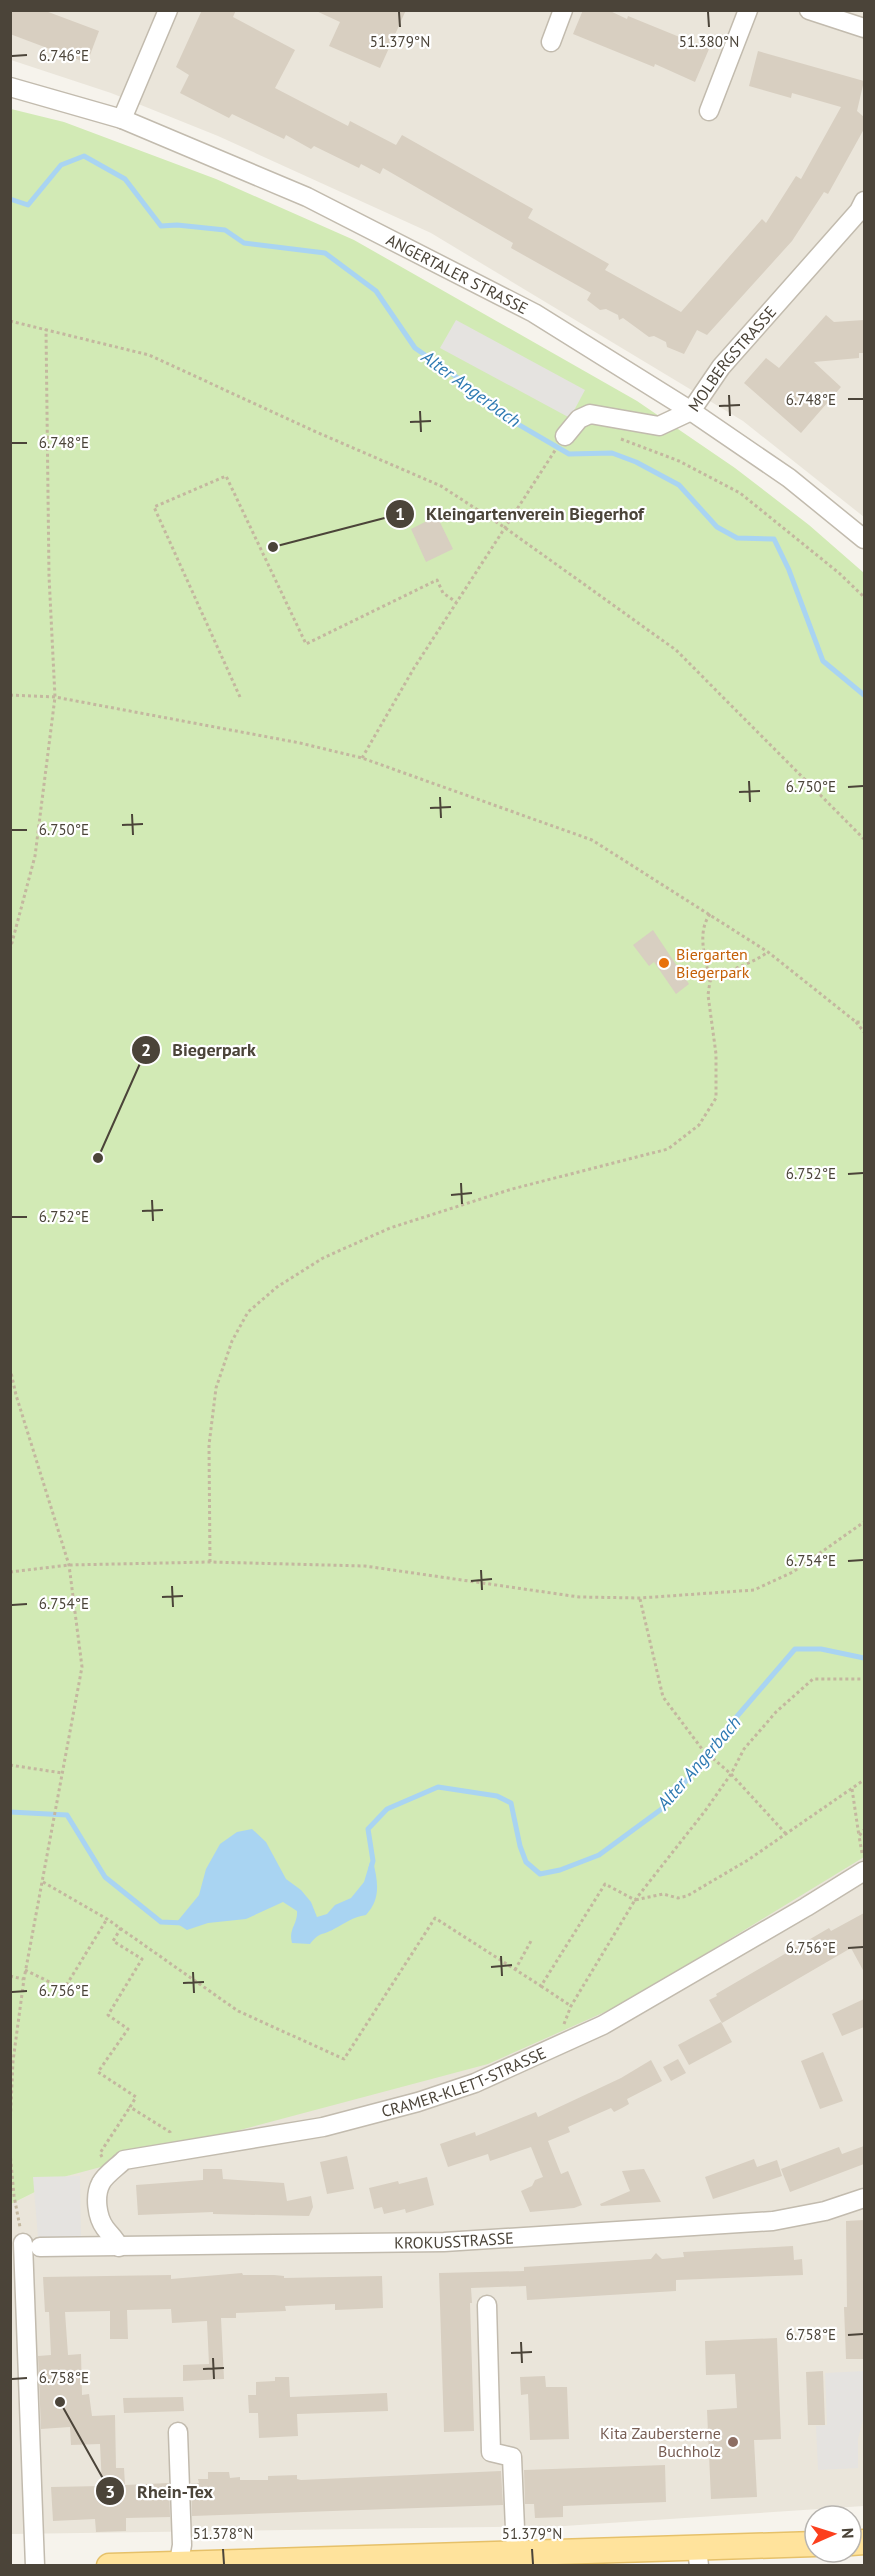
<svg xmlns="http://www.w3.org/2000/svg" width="875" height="2576" font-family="'PT Sans',sans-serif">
	<rect width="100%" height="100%" fill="#f6f3ec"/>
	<g fill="#eae5da">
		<polygon points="11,11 864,11 864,517 743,421 431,233 218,136 111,93 11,60"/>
		<polygon points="864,1857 864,2506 564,2526 11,2534 11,2204 67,2176"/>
	</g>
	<polygon fill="#d2eab5" points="11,109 64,122 216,179 354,240 637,401 735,468 809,525 864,573 864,1857 625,2003 488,2064 67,2176 11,2204"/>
	<g fill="#e5e3e0">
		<polygon points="456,320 585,390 570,418 440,348"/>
		<polygon points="80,2176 81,2238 38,2238 33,2177"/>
		<polygon points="864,2371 864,2416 858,2439 858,2468 818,2470 816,2426 827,2425 825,2373"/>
	</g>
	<path fill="#a9d4f2" d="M252 1829 266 1842 286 1879 301 1890 311 1902 317 1917 327 1914 335 1905 351 1898 364 1882 370 1862 373 1861C378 1882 381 1899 366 1915 352 1917 346 1923 334 1929 322 1936 320 1931 310 1944L292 1943C288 1929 298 1924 297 1911L283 1902 246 1919 208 1923 187 1930 176 1923 199 1895 206 1869 220 1844 237 1832Z"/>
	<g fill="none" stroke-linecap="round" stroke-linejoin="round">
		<g stroke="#a9d4f2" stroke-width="5">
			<polyline points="10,199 28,205 61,165 84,156 125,179 161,226 177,225 225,230 244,243 325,253 376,291 415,348 465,383 504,416 569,454 612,453 636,462 679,485 717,527 737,538 774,539 789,570 823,661 864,695"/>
			<polyline points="10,1812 67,1815 105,1877 161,1922 183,1923"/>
			<polyline points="371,1868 373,1861 368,1829 387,1809 438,1787 497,1796 511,1803 520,1846 526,1862 540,1874 560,1870 599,1855 667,1805 733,1721 795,1649 821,1649 864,1658"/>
		</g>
	</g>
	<g fill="#d8cfc1">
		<polygon points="10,10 43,10 99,31 87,63 10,34"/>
		<polygon points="202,10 236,10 233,17 295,50 275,88 348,126 350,121 396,145 402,135 533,209 528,218 609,264 605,270 681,312 762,219 766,223 796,176 801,179 841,107 792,93 791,98 749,86 758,51 864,81 857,111 864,117 864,129 828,194 824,192 792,241 707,335 697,330 684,354 667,347 666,342 654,336 649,337 623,318 619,320 618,315 606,309 600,310 587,300 591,293 511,248 513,243 383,168 380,174 361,164 359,168 314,146 311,149 286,135 284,139 232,114 229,118 180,93 189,75 176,67"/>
		<polygon points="314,10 406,10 380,68 329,46 340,22"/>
		<polygon points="583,10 608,10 627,19 628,16 709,49 695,82 655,64 654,67 573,34"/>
		<polygon points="826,315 834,322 864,320 864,353 859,353 859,358 814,362 841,387 801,433 744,383 766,358 779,368"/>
		<polygon points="437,516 453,549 426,562 411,529"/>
		<polygon points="653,930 689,984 676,994 654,962 649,966 633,945"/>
		<polygon points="864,1913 864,1972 851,1948 722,2023 709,2000 717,1996 716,1994 829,1928 831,1931"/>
		<polygon points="864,1999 864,2027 842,2036 832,2014"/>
		<polygon points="721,2022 732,2042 689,2065 678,2045"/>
		<polygon points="823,2052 843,2101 820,2109 801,2061"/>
		<polygon points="678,2059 686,2073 671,2081 663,2067"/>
		<polygon points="651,2060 662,2081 627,2099 629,2104 622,2108 614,2112 611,2108 568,2127 570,2132 548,2141 561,2174 568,2171 582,2205 574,2208 530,2212 521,2191 532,2186 535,2180 543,2177 531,2147 490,2161 488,2154 448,2167 440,2144 475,2132 476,2136 536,2112 538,2117 621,2078"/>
		<polygon points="864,2146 864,2164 790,2192 781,2169 839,2147 842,2154"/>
		<polygon points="347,2156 354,2189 327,2194 320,2162"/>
		<polygon points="754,2159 757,2167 777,2160 782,2176 713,2199 705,2177"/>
		<polygon points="203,2169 222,2169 223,2179 284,2183 287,2201 311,2196 313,2207 309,2216 213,2214 213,2212 138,2215 136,2185 203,2180"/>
		<polygon points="644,2169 661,2202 601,2206 600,2204 630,2191 622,2171"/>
		<polygon points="427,2177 434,2205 406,2213 405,2209 384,2214 382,2207 374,2209 369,2188 398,2181 399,2184"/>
		<polygon points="864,2220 864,2359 846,2359 844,2307 847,2307 846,2221"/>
		<polygon points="793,2246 794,2260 802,2259 803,2275 676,2280 676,2291 527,2300 526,2286 471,2288 472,2303 470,2303 474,2431 444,2432 439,2273 524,2271 524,2267 651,2259 656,2253 662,2259 684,2257 683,2252"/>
		<polygon points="242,2273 243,2275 274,2275 284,2276 284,2278 382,2276 383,2308 335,2310 335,2304 285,2306 286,2311 236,2313 236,2318 221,2318 224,2379 183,2381 183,2365 209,2364 207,2321 172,2323 171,2309 127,2310 128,2339 110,2339 110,2311 65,2312 68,2355 81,2354 82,2395 89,2394 92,2416 115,2415 116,2468 124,2468 125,2485 169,2483 170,2517 126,2518 126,2531 96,2532 95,2519 53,2521 51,2487 102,2486 100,2444 71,2445 70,2427 41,2429 38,2356 51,2355 49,2312 45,2312 43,2277 171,2275 171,2279"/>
		<polygon points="777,2338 781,2439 754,2440 757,2497 711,2499 707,2410 737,2408 735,2374 706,2375 705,2341"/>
		<polygon points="823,2371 825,2425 808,2425 806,2372"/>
		<polygon points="545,2376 546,2387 567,2387 569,2439 530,2440 528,2394 521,2395 520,2377"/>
		<polygon points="275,2377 289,2377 290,2397 387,2393 388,2411 297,2414 298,2436 259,2438 258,2413 249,2413 248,2395 256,2395 256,2382 275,2381"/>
		<polygon points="183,2397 184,2411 124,2413 123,2398"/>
		<polygon points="665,2465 666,2502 563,2506 563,2517 535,2518 534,2504 525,2504 524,2470"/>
		<polygon points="501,2471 503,2505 192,2516 191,2483 199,2483 198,2479 208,2479 208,2472 229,2472 230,2478 240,2477 240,2480 268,2480 268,2476 297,2475 297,2479 301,2480"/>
	</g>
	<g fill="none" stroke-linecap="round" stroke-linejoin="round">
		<defs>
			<g id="minor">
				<polyline points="809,10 864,28"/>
				<polyline points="551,42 563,10"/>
				<path id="s1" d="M10 87 122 119 307 197 534 313 691 411 789 478 864 539"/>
				<polyline points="709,111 748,10"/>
				<polyline points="122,119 168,10"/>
				<path id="s2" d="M565 436 579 419 590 414 659 426 691 411 721 367 859 211 864 201"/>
				<polyline points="23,2243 35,2566"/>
				<path id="s3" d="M40 2247 444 2242 773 2221 825 2211 864 2198"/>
				<path id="s4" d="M119 2247C115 2238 110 2235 105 2228 97 2217 94 2196 101 2183 105 2175 117 2167 124 2160L323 2127 418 2102 475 2083 603 2025 806 1907 864 1871"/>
				<polyline points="487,2305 491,2452 512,2457 516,2553"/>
				<polyline points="178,2432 182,2545 179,2562"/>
				<polyline points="697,2548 699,2566"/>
			</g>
			<g id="major">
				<polyline points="851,2543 864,2542"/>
				<polyline points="109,2566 815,2544"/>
			</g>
		</defs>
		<use href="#minor" stroke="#c2bbae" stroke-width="21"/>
		<use href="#major" stroke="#e6c16a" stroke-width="27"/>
		<g stroke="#c4b79f" stroke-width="3" stroke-dasharray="3 3" stroke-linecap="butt">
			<polyline points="10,321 149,355 314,431 441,486 504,527 676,650 864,839"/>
			<polyline points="621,439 679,461 740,493 839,573 864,597"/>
			<polyline points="10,695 55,697 300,743 362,758 592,840 768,952 856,1022 864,1022"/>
			<polyline points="240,697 154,507 226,476 306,644 437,580 443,593 456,602"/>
			<polyline points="362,758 414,668 556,449"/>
			<path d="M710 914C696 934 706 959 710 981"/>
			<polyline points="10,950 35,856 55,697 49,576 46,329"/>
			<polyline points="856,1022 864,1032"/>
			<polyline points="10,1368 16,1395 69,1565 82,1667 24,1979 13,2061 10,2127"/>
			<path d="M210 1562 209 1445 216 1388 232 1341 248 1312 277 1287 323 1258 390 1228 512 1189 668 1149 699 1125 716 1098V1054L708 995 710 981C729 969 750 965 768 952"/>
			<polyline points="10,1572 69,1565 210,1562 365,1566 579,1597 640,1598 754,1590 793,1572 864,1522"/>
			<polyline points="640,1599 663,1697 702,1749 731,1774 787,1835"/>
			<polyline points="10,1765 62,1773"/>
			<polyline points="852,1789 859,1836"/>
			<polyline points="862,1853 859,1836 864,1830"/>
			<polyline points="43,1882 107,1919 238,2011 344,2059 435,1918 541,1986 605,1884 635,1900 705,1811 731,1774 744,1749 776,1712 813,1679 864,1679"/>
			<polyline points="121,1928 113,1941 142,1959 108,2015 128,2029 98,2072 136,2097 130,2107 170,2132 171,2135"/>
			<polyline points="25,1970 64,1989 107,1919"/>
			<polyline points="515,1970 531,1941"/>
			<polyline points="10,1976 23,1979"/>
			<polyline points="541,1986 571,2006"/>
			<polyline points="564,2024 571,2006 635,1900 663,1894 678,1898 687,1896 748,1860 864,1780"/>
			<polyline points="10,2152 14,2196 20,2227"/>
			<polyline points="102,2157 100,2153 130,2107"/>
		</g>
		<use href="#minor" stroke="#fff" stroke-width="18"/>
		<use href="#major" stroke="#ffe39c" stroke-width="24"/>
	</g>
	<path fill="none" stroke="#4b4439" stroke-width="2" d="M399 12 400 27M708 12 709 27M12 56 27 55M729 395 730 416M848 399H863M719 406 740 405M420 411 421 432M410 422 431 421M12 443H27M749 781 750 802M848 787 863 786M739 792 760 791M440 797 441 818M430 808 451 807M132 814 133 835M122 825 143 824M12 830H27M848 1174 863 1173M461 1183 462 1204M451 1195 472 1193M152 1200 153 1221M142 1211 163 1210M12 1217H27M848 1561 863 1560M481 1570 482 1590M471 1581 492 1579M172 1586 173 1607M162 1597 183 1596M12 1605 27 1604M848 1948 863 1947M501 1956 502 1976M491 1967 512 1965M193 1972 194 1993M183 1983 204 1982M12 1992 27 1991M848 2335 863 2334M521 2342 522 2363M511 2353 532 2352M213 2358 214 2379M203 2369 224 2368M12 2379 27 2378M223 2549 224 2564M532 2549 533 2564"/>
	<circle fill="#e8710a" stroke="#fff" stroke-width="2" cx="664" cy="963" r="6"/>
	<circle fill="#8d6e63" stroke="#fff" stroke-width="2" cx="733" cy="2442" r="6"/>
	<g text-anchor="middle" stroke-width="4.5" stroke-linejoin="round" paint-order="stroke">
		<g font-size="16" fill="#4b4439" stroke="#fff">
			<text dy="6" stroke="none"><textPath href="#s1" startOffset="486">ANGERTALER STRASSE</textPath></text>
			<text dy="6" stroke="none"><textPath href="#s2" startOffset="206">MOLBERGSTRASSE</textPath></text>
			<text dy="6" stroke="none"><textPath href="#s4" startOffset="453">CRAMER-KLETT-STRASSE</textPath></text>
			<text dy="6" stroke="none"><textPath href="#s3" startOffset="414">KROKUSSTRASSE</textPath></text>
		</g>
		<g font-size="16" fill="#c56008" stroke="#fff" text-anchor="start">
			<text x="676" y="960">Biergarten<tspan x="676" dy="18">Biegerpark</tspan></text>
		</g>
		<g font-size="16" fill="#785e54" stroke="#fff" text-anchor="end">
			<text x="721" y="2439">Kita Zaubersterne<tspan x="721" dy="18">Buchholz</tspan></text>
		</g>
		<g font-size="18" font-style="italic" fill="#2e7ab2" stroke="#fff">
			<text transform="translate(471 389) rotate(36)" y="6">Alter Angerbach</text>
			<text transform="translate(699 1763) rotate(-49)" y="6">Alter Angerbach</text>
		</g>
	</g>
	<g font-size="15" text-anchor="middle" fill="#4b4439" stroke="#fff" stroke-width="4.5" stroke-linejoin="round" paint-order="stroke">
		<text x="400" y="47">51.379°N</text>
		<text x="709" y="47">51.380°N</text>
		<text x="64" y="61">6.746°E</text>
		<text x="811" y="405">6.748°E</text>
		<text x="64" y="448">6.748°E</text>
		<text x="811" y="792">6.750°E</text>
		<text x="64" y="835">6.750°E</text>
		<text x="811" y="1179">6.752°E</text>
		<text x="64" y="1222">6.752°E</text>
		<text x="811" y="1566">6.754°E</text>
		<text x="64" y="1609">6.754°E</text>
		<text x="811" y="1953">6.756°E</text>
		<text x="64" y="1996">6.756°E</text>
		<text x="811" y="2340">6.758°E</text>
		<text x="64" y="2383">6.758°E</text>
		<text x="223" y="2539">51.378°N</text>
		<text x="532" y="2539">51.379°N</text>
	</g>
	<path fill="none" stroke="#4b4439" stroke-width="2" d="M273 547L400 514M98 1158L146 1050M60 2402L110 2491"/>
	<g fill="#4b4439" stroke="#fff" stroke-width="2">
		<circle cx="273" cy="547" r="6"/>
		<circle cx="98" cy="1158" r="6"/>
		<circle cx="60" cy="2402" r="6"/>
		<circle cx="400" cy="514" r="15"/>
		<circle cx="146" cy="1050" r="15"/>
		<circle cx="110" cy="2491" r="15"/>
	</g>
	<g font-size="18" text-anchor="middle" font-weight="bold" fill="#fff">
		<text x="400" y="520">1</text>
		<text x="146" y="1056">2</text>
		<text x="110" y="2498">3</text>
	</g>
	<g font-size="18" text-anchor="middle" font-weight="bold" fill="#4b4439" stroke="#fff" stroke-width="4.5" stroke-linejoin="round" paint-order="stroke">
		<text x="535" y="520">Kleingartenverein Biegerhof</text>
		<text x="214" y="1056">Biegerpark</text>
		<text x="175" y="2498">Rhein-Tex</text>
	</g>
	<rect width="875" height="2576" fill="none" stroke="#4b4439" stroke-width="24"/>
	<g transform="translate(833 2534) rotate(87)"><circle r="28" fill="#ffffff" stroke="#b7b4b0" stroke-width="1.5"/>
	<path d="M0-4.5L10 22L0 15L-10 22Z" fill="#fc3f1d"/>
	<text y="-9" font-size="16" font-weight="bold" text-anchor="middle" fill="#4b4439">N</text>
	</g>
</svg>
